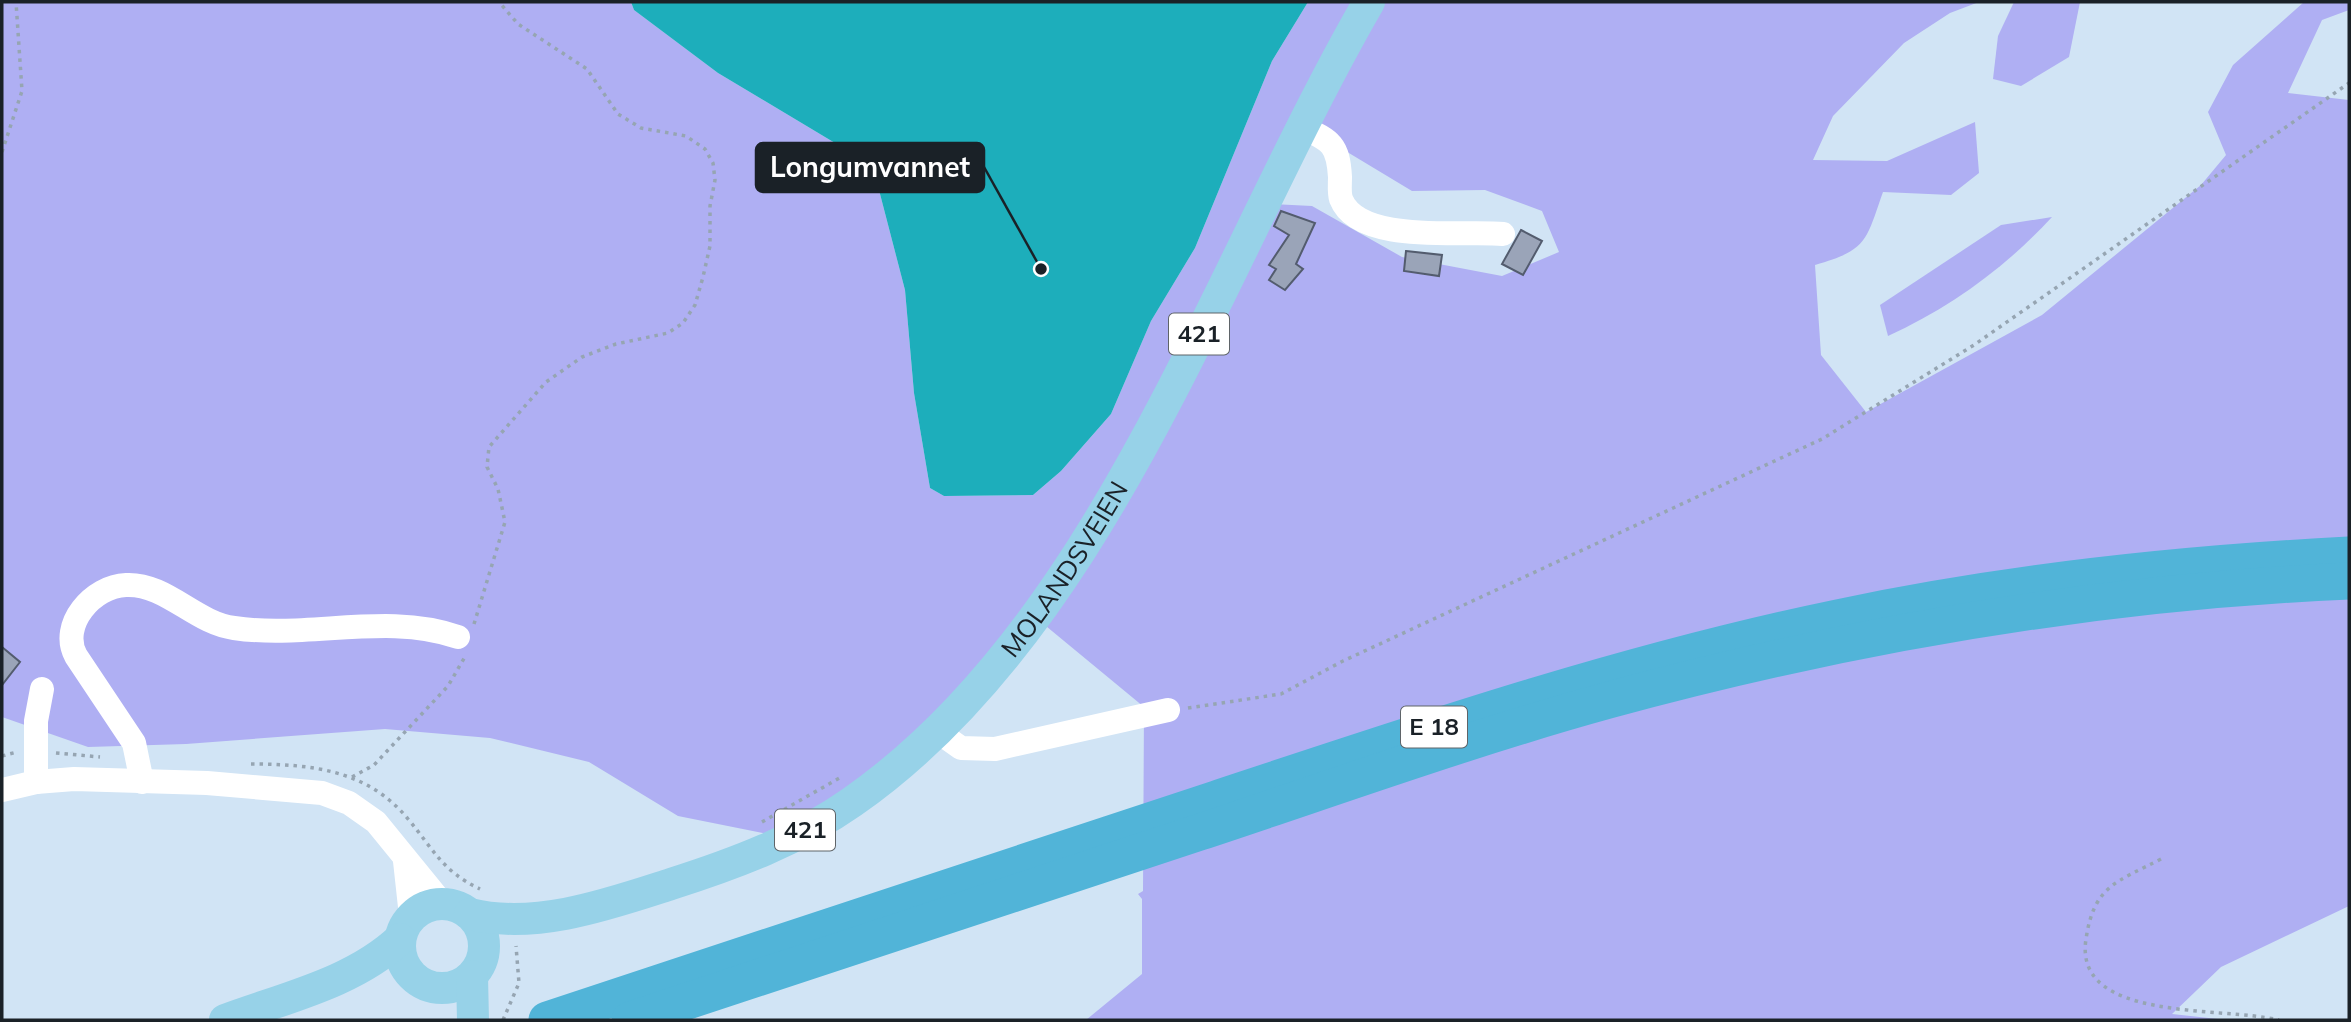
<svg xmlns="http://www.w3.org/2000/svg" width="2351" height="1022" font-family="Mulish,sans-serif">
	<rect width="100%" height="100%" fill="#d1e4f5"/>
	<g fill="#afaff3" fill-rule="evenodd">
		<path d="M2 2H631L634 10 718 73 865 161 879 190 905 290 914 393 930 488 944 496 1033 495 1061 471 1111 414 1151 321 1195 248 1272 61 1308 2H1979L1950 13 1904 43 1833 116 1813 160 1887 161 1975 122 1979 173 1951 195 1883 192C1866 240 1868 250 1815 265L1821 355 1866 412 2042 315 2201 185 2226 155 2208 112 2233 65 2304 2H2349V10L2322 20 2288 93 2349 100V906L2221 967 2172 1014 2227 1020H1086L1142 974V899L1138 894 1143 891 1144 707 1035 617 933 722 846 791 768 834 678 816 589 762 490 738 385 729 186 744 88 747 2 717ZM1283 134 1324 138 1412 191 1485 190 1542 211 1559 252 1502 276 1402 257 1312 206 1272 204Z"/>
		<polygon points="2014,2 2080,2 2069,57 2021,86 1993,79 1998,36"/>
		<path d="M2052 217C2005 268 1951 307 1888 336L1880 305 2001 225Z"/>
	</g>
	<polygon fill="#1daebb" points="631,2 1308,2 1272,61 1195,248 1151,321 1111,414 1061,471 1033,495 944,496 930,488 914,393 905,290 879,190 865,161 718,73 634,10"/>
	<g fill="#9aa4b8" stroke="#535c6e" stroke-width="2">
		<polygon points="1281,211 1315,223 1296,264 1303,269 1285,290 1269,280 1276,269 1269,265 1289,235 1274,226"/>
		<polygon points="1521,230 1542,241 1523,275 1502,264"/>
		<polygon points="1406,251 1442,255 1439,276 1404,271"/>
		<polygon points="2,647 20,662 2,685"/>
	</g>
	<g fill="none" stroke-linecap="round" stroke-linejoin="round">
		<g stroke="#96a5b2" stroke-width="3.5" stroke-dasharray="3.5 5" stroke-linecap="butt">
			<polyline points="2,152 22,91 16,2"/>
			<polyline points="474,624 505,522 498,489 487,467 489,447 546,382 582,357 616,344 668,333 683,323 695,305 703,277 710,246 710,206 715,180 713,163 705,149 686,136 641,128 618,114 587,69 518,24 499,2"/>
			<polyline points="1188,708 1281,694 1343,661 1822,439 1974,345 2349,83"/>
			<polyline points="56,753 100,757"/>
			<polyline points="2,756 17,752"/>
			<path d="M251 764C311 764 368 770 408 819 434 850 442 871 480 889"/>
			<polyline points="352,777 374,765 448,686 466,655"/>
			<polyline points="762,822 843,776"/>
			<path d="M2161 859C2117 882 2094 885 2086 939 2073 1022 2219 1006 2279 1020"/>
			<polyline points="503,1020 519,983 516,946"/>
		</g>
		<g stroke="#fff" stroke-width="24">
			<path d="M1302 127C1331 141 1338 144 1340 177 1340 184 1339 193 1341 199 1359 245 1465 230 1503 234"/>
			<polyline points="937,731 961,748 995,749 1168,710"/>
			<polyline points="36,782 36,721 42,689"/>
			<path d="M142 782 134 743 76 656C59 625 93 586 126 585 166 583 195 623 234 628 308 639 388 612 458 637"/>
			<polyline points="2,790 36,782 74,779 207,783 322,793 349,803 376,822 442,903"/>
			<polyline points="405,861 411,916"/>
		</g>
		<g stroke="#97d2e8" stroke-width="32">
			<circle cx="442" cy="946" r="42"/>
			<path id="s1" d="M470 914C536 930 609 904 671 884 734 864 798 840 852 802 1105 626 1219 261 1369 2"/>
			<polyline points="472,976 473,1020"/>
			<path d="M225 1020C284 998 353 983 400 939"/>
		</g>
		<g stroke="#51b4d8" stroke-width="37">
			<path d="M547 1020C770 947 993 873 1216 799 1421 731 1625 662 1837 618 2006 582 2177 564 2349 555"/>
			<path d="M630 1020C820 958 1010 895 1200 832 1336 787 1471 738 1609 700 1851 634 2098 592 2349 581"/>
		</g>
	</g>
	<g text-anchor="middle" stroke-width="6" stroke-linejoin="round" paint-order="stroke">
		<g fill="#fff" stroke="#5f6468" stroke-width="2">
			<rect x="1169" y="313.5" width="60" height="41" rx="5"/>
			<rect x="1401" y="706.5" width="66" height="41" rx="5"/>
			<rect x="775" y="809.5" width="60" height="41" rx="5"/>
		</g>
		<g font-size="24" font-weight="bold" fill="#1a2127">
			<text x="1199" y="342">421</text>
			<text x="1434" y="735">E 18</text>
			<text x="805" y="838">421</text>
		</g>
		<g font-size="26" fill="#1a2127" stroke="#fff">
			<text dy="9" stroke="none"><textPath href="#s1" startOffset="723">MOLANDSVEIEN</textPath></text>
		</g>
	</g>
	<path fill="none" stroke="#1a2127" stroke-width="2.5" d="M1041 269L984 167"/>
	<circle fill="#1a2127" stroke="#fff" stroke-width="2.5" cx="1041" cy="269" r="7"/>
	<rect fill="#1a2127" stroke="#1a2127" stroke-width="2.5" x="756" y="143" width="228" height="49" rx="7"/>
	<g font-size="28" text-anchor="middle" font-weight="bold" fill="#fff">
		<text x="870" y="177">Longumvannet</text>
	</g>
	<rect width="2351" height="1022" fill="none" stroke="#1a2127" stroke-width="7"/>
</svg>
